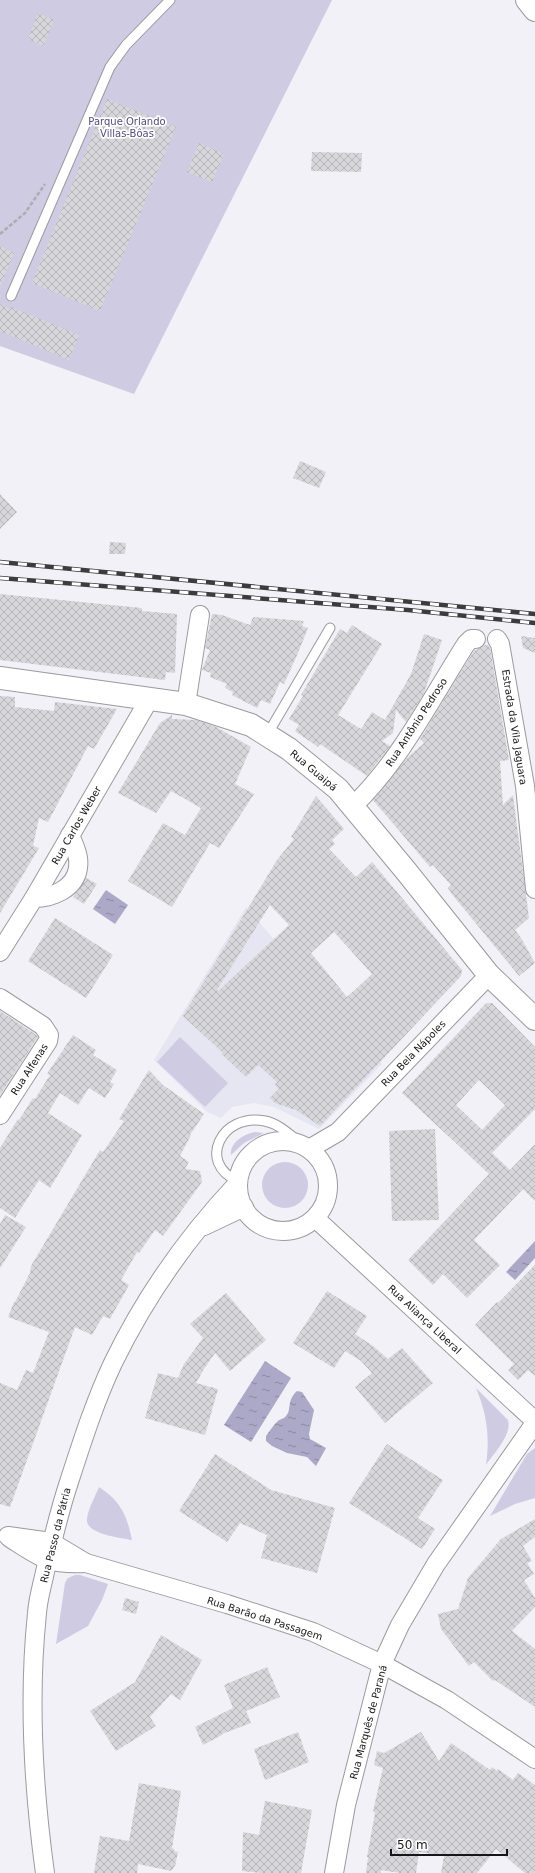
<svg xmlns="http://www.w3.org/2000/svg" width="535" height="1873" font-family="'DejaVu Sans',sans-serif">
	<defs>
		<pattern id="water-ripples" width="26" height="14" patternUnits="userSpaceOnUse"><rect width="26" height="14" fill="#aca8c7"/><path d="M2 4q2-2 4 0t4 0M15 11q2-2 4 0t4 0" fill="none" stroke="#8b88a1"/></pattern>
		<pattern id="building-cross-hatch" width="8" height="8" patternUnits="userSpaceOnUse"><rect width="8" height="8" fill="#d6d6db"/><path d="M0 0l8 8M0 8l8-8" fill="none" stroke="#b7b7bb"/></pattern>
	</defs>
	<rect width="100%" height="100%" fill="#f2f1f7"/>
	<polygon fill="#e6e5f2" points="246,907 382,1064 319,1129 274,1107 254,1103 232,1107 221,1118 207,1112 154,1060"/>
	<g fill="#cecbe3">
		<polygon points="0,0 332,0 134,394 0,346"/>
		<polygon points="180,1037 228,1083 205,1107 157,1062"/>
		<path d="M255 1132 264 1133 244 1143 231 1155C230 1142 244 1134 255 1132Z"/>
		<circle cx="285" cy="1185" r="23"/>
		<path d="M476 1388 508 1420C512 1435 494 1453 486 1465 490 1437 487 1414 476 1388Z"/>
		<polygon points="535,1448 535,1498 515,1504 490,1516 527,1454"/>
		<path d="M99 1487C121 1501 127 1516 132 1540 121 1538 85 1534 87 1519 88 1509 95 1497 99 1487Z"/>
		<polygon points="75,1575 80,1575 108,1584 102,1600 88,1626 56,1644 65,1583 68,1578"/>
	</g>
	<g fill="url(#water-ripples)">
		<polygon points="106,890 128,905 115,924 93,909"/>
		<polygon points="535,1241 535,1258 515,1280 506,1272"/>
		<polygon points="265,1361 291,1378 251,1442 224,1425"/>
		<path d="M297 1391 302 1392 314 1410 309 1434 310 1439 326 1448 316 1466 307 1457 287 1453 272 1446 266 1441V1436C270 1431 273 1425 278 1421 280 1419 284 1419 286 1416 292 1410 286 1401 297 1391Z"/>
	</g>
	<g fill="url(#building-cross-hatch)" fill-rule="evenodd">
		<polygon points="38,13 54,20 43,46 28,39"/>
		<polygon points="107,99 176,127 100,311 32,283"/>
		<polygon points="199,143 224,154 212,182 187,172"/>
		<polygon points="312,152 362,153 361,172 311,171"/>
		<polygon points="0,246 14,253 0,287"/>
		<polygon points="0,304 10,309 11,307 79,335 69,360 0,331"/>
		<polygon points="300,461 326,472 319,488 293,478"/>
		<polygon points="0,494 17,512 0,529"/>
		<polygon points="110,542 126,543 125,554 109,554"/>
		<polygon points="0,594 142,608 142,611 177,614 175,673 166,672 165,680 0,660"/>
		<polygon points="212,614 222,615 250,625 253,617 304,621 302,626 308,628 298,653 284,684 280,682 270,704 261,700 257,708 232,695 233,692 225,688 227,684 210,677 211,673 202,670 210,650 205,648"/>
		<polygon points="352,625 382,644 338,715 361,729 372,712 385,720 411,674 424,634 442,640 424,693 406,722 396,710 393,733 382,741 390,746 367,776 320,744 318,747 295,731 299,725 289,719 303,696 301,695 340,629 347,633"/>
		<polygon points="521,636 535,638 535,653 523,648"/>
		<polygon points="484,645 488,645 490,648 509,760 500,761 503,805 513,795 529,918 515,930 521,938 535,963 519,976 451,893 448,888 451,885 433,865 430,867 373,800 408,757 424,743 420,739 462,670 474,651"/>
		<polygon points="0,696 15,697 15,707 54,711 55,702 117,709 94,749 88,746 48,822 39,818 33,846 39,848 0,913"/>
		<polygon points="172,715 172,719 196,720 216,727 251,747 235,784 254,794 219,848 210,843 172,907 128,881 163,823 185,835 201,808 171,791 156,813 118,793 160,723"/>
		<path d="M316 796 344 829 332 840 335 844 329 849 356 877 372 862 462 970 461 976 320 1126 296 1110 275 1103 270 1098 279 1089 275 1085 277 1082 258 1065 246 1077 222 1054 223 1053 183 1016 277 860 294 839 291 837ZM270 905 289 925 218 991 217 990ZM334 932 372 974 347 997 311 953Z"/>
		<polygon points="86,878 97,884 84,904 73,897"/>
		<polygon points="55,918 113,955 86,998 28,961"/>
		<path d="M486 1003H492L535 1047V1109L492 1153 510 1170 535 1144V1201L523 1189 474 1240 500 1265 467 1298 443 1274 433 1285 408 1260 489 1174 402 1093ZM479 1080 505 1105 482 1130 456 1105Z"/>
		<polygon points="0,1011 35,1034 38,1037 0,1095"/>
		<polygon points="73,1035 96,1050 93,1055 117,1070 110,1082 114,1084 105,1098 89,1088 78,1105 60,1093 48,1113 82,1135 50,1188 39,1180 15,1218 0,1208 0,1148 18,1119 19,1120 33,1098 35,1099 50,1075 47,1074"/>
		<polygon points="149,1070 163,1085 204,1114 190,1135 191,1135 180,1156 189,1162 185,1169 200,1171 202,1182 163,1236 155,1230 139,1253 137,1252 121,1280 129,1285 110,1319 103,1316 92,1335 75,1327 10,1507 0,1504 0,1383 17,1390 26,1370 33,1373 49,1332 8,1317 14,1302 15,1302 30,1273 31,1266 100,1150 103,1152 124,1121 119,1119"/>
		<polygon points="435,1129 439,1220 392,1221 389,1131"/>
		<polygon points="5,1215 26,1227 0,1268 0,1224"/>
		<polygon points="535,1265 535,1376 528,1370 518,1380 508,1370 514,1364 475,1325 497,1302 498,1303"/>
		<polygon points="327,1291 367,1316 355,1334 373,1346 388,1359 402,1348 433,1383 385,1423 355,1387 372,1373 361,1361 345,1351 334,1368 293,1343"/>
		<polygon points="226,1293 266,1340 230,1371 215,1353 204,1369 196,1383 218,1389 205,1435 145,1418 158,1373 178,1378 184,1364 203,1338 190,1324"/>
		<polygon points="387,1444 443,1480 418,1518 435,1529 422,1549 349,1503"/>
		<polygon points="215,1454 271,1490 335,1508 317,1573 261,1558 267,1535 240,1523 227,1542 179,1511"/>
		<polygon points="535,1519 535,1537 523,1546 532,1561 527,1563 534,1574 524,1580 535,1598 535,1607 512,1631 535,1649 535,1707 495,1680 493,1681 474,1662 469,1666 441,1629 438,1614 458,1609 468,1578 501,1539"/>
		<polygon points="125,1598 139,1602 136,1614 122,1610"/>
		<polygon points="161,1635 202,1660 180,1700 171,1694 150,1717 156,1726 116,1751 90,1711 135,1682"/>
		<polygon points="267,1667 280,1697 246,1711 251,1723 222,1734 222,1735 203,1745 195,1727 233,1708 224,1685"/>
		<polygon points="298,1732 309,1762 265,1780 254,1749"/>
		<polygon points="421,1732 439,1761 451,1743 490,1770 492,1767 497,1771 498,1769 513,1780 518,1773 535,1785 535,1873 525,1873 496,1849 477,1873 441,1873 444,1856 419,1852 416,1873 400,1873 381,1870 381,1873 366,1873 368,1857 367,1857 375,1813 373,1811 383,1768 374,1765 377,1751 384,1753"/>
		<polygon points="139,1783 181,1791 172,1848 174,1849 174,1851 178,1852 175,1866 171,1871 138,1864 137,1873 94,1873 100,1836 129,1841"/>
		<polygon points="265,1801 312,1810 301,1873 261,1873 242,1871 243,1832 259,1835"/>
	</g>
	<g fill="none" stroke-linecap="round" stroke-linejoin="round">
		<defs>
			<g id="service">
				<polyline points="11,296 110,67 126,45 170,0"/>
				<polyline points="267,735 330,628"/>
				<path d="M238 1181C196 1163 222 1112 265 1121 280 1124 291 1136 303 1145"/>
			</g>
			<g id="minor">
				<polyline points="497,639 500,644 525,786 535,889"/>
				<polyline points="186,704 200,615"/>
				<path d="M353 806C400 761 431 699 466 644L471 639H476"/>
				<path d="M34 898C52 898 75 889 78 868 80 856 74 845 70 835"/>
				<polyline points="0,952 34,898 150,698"/>
				<polyline points="0,998 43,1026 49,1035 48,1041 0,1115"/>
				<circle cx="283" cy="1186" r="45"/>
				<polyline points="309,1149 338,1132 489,975"/>
				<polyline points="315,1218 535,1421"/>
				<polyline points="204,1226 244,1207"/>
				<polyline points="8,1536 51,1542 86,1563 227,1604 313,1632 382,1664 447,1700 535,1759"/>
				<path d="M10 1538C41 1558 48 1565 86 1563"/>
				<path d="M45 1873C33 1786 28 1700 37 1613 38 1599 42 1586 45 1572 52 1542 59 1512 69 1482 82 1442 95 1401 113 1363 145 1297 187 1237 238 1183"/>
				<polyline points="334,1873 346,1805 382,1664 400,1625 436,1564 535,1423"/>
			</g>
			<polyline id="secondary" points="0,678 186,704 251,725 289,749 338,789 406,871 489,975 535,1019"/>
			<polyline id="trunk" points="527,0 535,10"/>
		</defs>
		<use href="#service" stroke="#9a9a9f" stroke-width="11"/>
		<use href="#minor" stroke="#9a9a9f" stroke-width="20"/>
		<use href="#secondary" stroke="#9a9a9f" stroke-width="24"/>
		<use href="#trunk" stroke="#9a9a9f" stroke-width="24"/>
		<polyline stroke="#adacb1" stroke-width="2.5" stroke-dasharray="4 2" stroke-linecap="butt" points="0,234 25,213 45,184"/>
		<use href="#service" stroke="#fff" stroke-width="9"/>
		<use href="#minor" stroke="#fff" stroke-width="18"/>
		<use href="#secondary" stroke="#fff" stroke-width="22"/>
		<use href="#trunk" stroke="#fff" stroke-width="22"/>
		<defs>
			<g id="rail">
				<polyline points="0,562 535,614"/>
				<polyline points="0,578 408,610 535,623"/>
			</g>
		</defs>
		<use href="#rail" stroke="#3c3c3f" stroke-width="4.5"/>
		<use href="#rail" stroke="#fff" stroke-width="3" stroke-dasharray="9" stroke-linecap="butt"/>
	</g>
	<g text-anchor="middle" stroke-width="3.5" stroke-linejoin="round" paint-order="stroke">
		<g font-size="10" fill="#554c7a" stroke="#fff">
			<text x="127" y="125">Parque Orlando<tspan x="127" dy="12">Villas-Bôas</tspan></text>
		</g>
		<g font-size="10" fill="#161618" stroke="#fff">
			<text transform="translate(416 722) rotate(-57)" y="4">Rua Antônio Pedroso</text>
			<text transform="translate(515 727) rotate(81)" y="4">Estrada da Vila Jaguara</text>
			<text transform="translate(314 770) rotate(40)" y="4">Rua Guaipá</text>
			<text transform="translate(76 825) rotate(-60)" y="4">Rua Carlos Weber</text>
			<text transform="translate(413 1053) rotate(-46)" y="4">Rua Bela Nápoles</text>
			<text transform="translate(29 1069) rotate(-57)" y="4">Rua Alfenas</text>
			<text transform="translate(425 1319) rotate(43)" y="4">Rua Aliança Liberal</text>
			<text transform="translate(55 1535) rotate(-76)" y="4">Rua Passo da Pátria</text>
			<text transform="translate(265 1618) rotate(18)" y="4">Rua Barão da Passagem</text>
			<text transform="translate(368 1722) rotate(-75)" y="4">Rua Marquês de Paraná</text>
		</g>
	</g>
	<path d="M391 1849v6h116v-6" fill="none" stroke="#161618" stroke-width="2"/>
	<text x="397" y="1849" font-size="12" fill="#161618" stroke="#ffffff" stroke-width="3" paint-order="stroke">50 m</text>
</svg>
